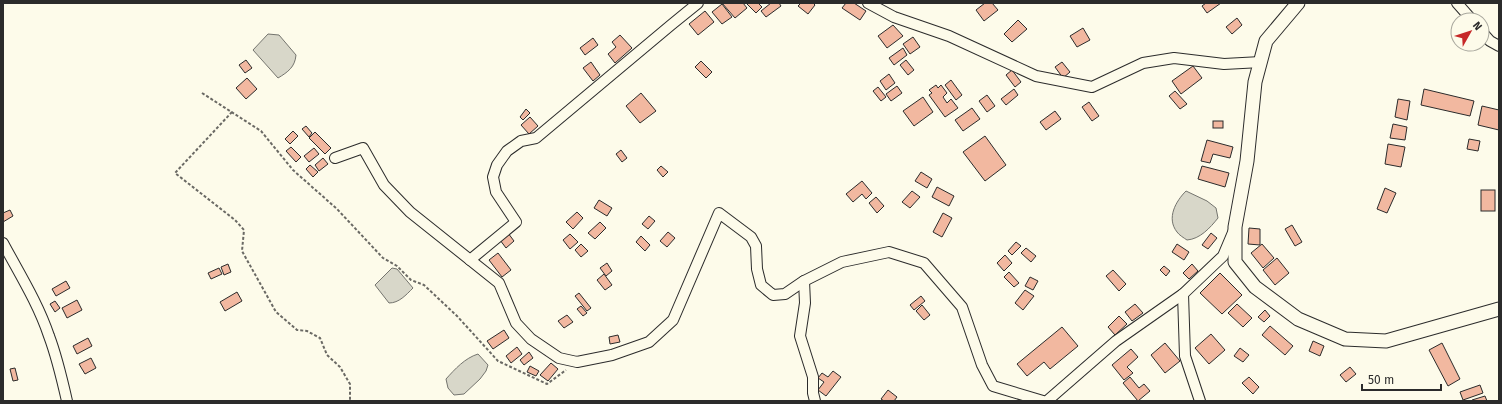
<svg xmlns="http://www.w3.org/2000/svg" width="1502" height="404" font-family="'Fira Sans',sans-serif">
	<rect width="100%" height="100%" fill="#fdfbea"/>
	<g fill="#d8d7c9" stroke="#74746e">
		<path d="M268 34 279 35 296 55C295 67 288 72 278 78L253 50Z"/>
		<path d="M1186 191 1207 201 1216 208 1218 218C1210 228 1200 239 1187 240 1184 238 1179 235 1177 232 1166 218 1176 201 1186 191Z"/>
		<path d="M392 268 397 269 413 288C406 295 399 303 389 303L375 285Z"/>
		<path d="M478 354 488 365 486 371 480 379 464 394 454 395 448 388 446 379C455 369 465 358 478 354Z"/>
	</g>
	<g fill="#f2b8a0" stroke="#2b2b2b">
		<polygon points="722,3 743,3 747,8 735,18"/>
		<polygon points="746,3 758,3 762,7 756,13"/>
		<polygon points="771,3 779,3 781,6 766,17 761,11"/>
		<polygon points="801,3 813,3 815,5 808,14 798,6"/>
		<polygon points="846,3 854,3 866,11 860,20 842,8"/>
		<polygon points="985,3 992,3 998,10 984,21 976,10"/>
		<polygon points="1206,3 1221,3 1207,13 1202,6"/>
		<polygon points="722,4 732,17 722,24 712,12"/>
		<polygon points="705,11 714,22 698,35 689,24"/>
		<polygon points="1237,18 1242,25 1232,34 1226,27"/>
		<polygon points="1018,20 1027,29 1012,42 1004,34"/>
		<polygon points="893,25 903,36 887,48 878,36"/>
		<polygon points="1083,28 1090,40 1077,47 1070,36"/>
		<polygon points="620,35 632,48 615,63 608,54 616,47 612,42"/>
		<polygon points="913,37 920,47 910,54 903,44"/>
		<polygon points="593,38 598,45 585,55 580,48"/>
		<polygon points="903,48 907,55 894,65 889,58"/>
		<polygon points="246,60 252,68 245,73 239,65"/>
		<polygon points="906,60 914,70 908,75 900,65"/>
		<polygon points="701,61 712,72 706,78 695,67"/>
		<polygon points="591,62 600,75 593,81 583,68"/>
		<polygon points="1062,62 1070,72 1063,78 1055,67"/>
		<polygon points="1193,66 1202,78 1181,94 1172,81"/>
		<polygon points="1012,70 1021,82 1015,87 1006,75"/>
		<polygon points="889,74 895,83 886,90 880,81"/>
		<polygon points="247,78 257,89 246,99 236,88"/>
		<polygon points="951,80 962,95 956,100 945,85"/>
		<polygon points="936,85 938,88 941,85 947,93 943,97 947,103 951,99 958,108 945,117 929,95 932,93 929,90"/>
		<polygon points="897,86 902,93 891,101 886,94"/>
		<polygon points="878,87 886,97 881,101 873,91"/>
		<polygon points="1014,89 1018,95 1006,105 1001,99"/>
		<polygon points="1424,89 1474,101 1470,116 1421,105"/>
		<polygon points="1175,91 1187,104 1180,109 1169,96"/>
		<polygon points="641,93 656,111 640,123 626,106"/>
		<polygon points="987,95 995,106 987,112 979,101"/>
		<polygon points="923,97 933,112 914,126 903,111"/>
		<polygon points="1398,99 1410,101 1407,120 1395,117"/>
		<polygon points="1089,102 1099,116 1092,121 1082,107"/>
		<polygon points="1482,106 1499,110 1499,130 1478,125"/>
		<polygon points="972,108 980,119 963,131 955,120"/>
		<polygon points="526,109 530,113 523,120 520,117"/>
		<polygon points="1055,111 1061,119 1046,130 1040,122"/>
		<polygon points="530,117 538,126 529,134 521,125"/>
		<rect x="1213" y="121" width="10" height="7"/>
		<polygon points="1393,124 1407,127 1405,140 1390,138"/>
		<polygon points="306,126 312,133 309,137 302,129"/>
		<polygon points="293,131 298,136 290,144 285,139"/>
		<polygon points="315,132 331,148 325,154 309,138"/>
		<polygon points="985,136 1006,165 985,181 963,152"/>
		<polygon points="1469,139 1480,141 1478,151 1467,149"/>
		<polygon points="1207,140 1233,147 1230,158 1213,154 1210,163 1201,161"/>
		<polygon points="1388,144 1405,147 1401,167 1385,164"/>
		<polygon points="291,147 301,157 296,162 286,151"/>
		<polygon points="314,148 319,154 309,162 304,156"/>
		<polygon points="621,150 627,158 622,162 616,154"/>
		<polygon points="323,158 328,164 319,171 315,165"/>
		<polygon points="310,165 318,172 313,177 306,169"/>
		<polygon points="661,166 668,172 663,177 657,170"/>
		<polygon points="1202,166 1229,173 1225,187 1198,179"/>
		<polygon points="921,172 932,179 927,188 915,181"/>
		<polygon points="862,181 872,193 866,199 862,194 853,202 846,194"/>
		<polygon points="937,187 954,196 949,206 932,197"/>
		<polygon points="1385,188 1396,193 1387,213 1377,209"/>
		<rect x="1481" y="190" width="14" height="21"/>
		<polygon points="912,191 920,197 910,208 902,202"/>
		<polygon points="876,197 884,206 877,213 869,203"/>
		<polygon points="599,200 612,208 607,216 594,208"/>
		<polygon points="10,210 13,216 3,222 3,213"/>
		<polygon points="577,212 583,218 573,229 566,222"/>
		<polygon points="943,213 952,218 942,237 933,232"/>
		<polygon points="649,216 655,221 648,229 642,224"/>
		<polygon points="600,222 606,228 595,239 588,233"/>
		<polygon points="1292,225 1302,242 1295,246 1285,229"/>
		<polygon points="1249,228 1260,229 1260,245 1248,244"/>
		<polygon points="668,232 675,238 667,247 660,241"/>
		<polygon points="508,233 514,241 506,248 500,240"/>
		<polygon points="1211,233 1217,238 1208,249 1202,245"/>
		<polygon points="570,234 578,242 570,249 563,240"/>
		<polygon points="641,236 650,245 645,251 636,242"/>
		<polygon points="1016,242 1021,246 1012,255 1008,251"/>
		<polygon points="581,244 588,251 581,257 575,250"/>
		<polygon points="1177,244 1189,252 1184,260 1172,252"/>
		<polygon points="1262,244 1274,258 1263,268 1251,253"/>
		<polygon points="1026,248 1036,256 1031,262 1021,253"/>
		<polygon points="498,253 511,270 502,277 489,260"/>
		<polygon points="1005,255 1012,263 1004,271 997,263"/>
		<polygon points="1277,258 1289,273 1275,285 1263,270"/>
		<polygon points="607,263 612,271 606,276 600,268"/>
		<polygon points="228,264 231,272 224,275 221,267"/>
		<polygon points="1192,264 1198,271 1189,279 1183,273"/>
		<polygon points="1164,266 1170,271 1166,276 1160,270"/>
		<polygon points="219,268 222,274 211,279 208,273"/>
		<polygon points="1113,270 1126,284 1119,291 1106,276"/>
		<polygon points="1009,272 1019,283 1014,287 1004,277"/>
		<polygon points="1220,273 1242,295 1222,314 1200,293"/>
		<polygon points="604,274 612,285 605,290 597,280"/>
		<polygon points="1030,277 1038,281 1033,290 1025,286"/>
		<polygon points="66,281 70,288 56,296 52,289"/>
		<polygon points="1025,290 1034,296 1023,310 1015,303"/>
		<polygon points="237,292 242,301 225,311 220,302"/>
		<polygon points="579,293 591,308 587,311 575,296"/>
		<polygon points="921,296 925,301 914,310 910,305"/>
		<polygon points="77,300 82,310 67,318 62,308"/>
		<polygon points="55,301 60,308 55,312 50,304"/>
		<polygon points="1135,304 1143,313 1132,321 1125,312"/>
		<polygon points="1237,304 1252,318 1243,327 1228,313"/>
		<polygon points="922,305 930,315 924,320 916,311"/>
		<polygon points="581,306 587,313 583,316 577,309"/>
		<polygon points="1265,310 1270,316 1264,322 1258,317"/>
		<polygon points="567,315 573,322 564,328 558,321"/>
		<polygon points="1119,316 1127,324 1115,335 1108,327"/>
		<polygon points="1270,326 1293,346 1285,355 1262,335"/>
		<polygon points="1062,327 1078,346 1050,369 1044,362 1027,376 1017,364"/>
		<polygon points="504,330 509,338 493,349 487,341"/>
		<polygon points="1211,334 1225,350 1209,364 1195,348"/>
		<polygon points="618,335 620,342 610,344 609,337"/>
		<polygon points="88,338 92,346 77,354 73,346"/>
		<polygon points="1313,341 1324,346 1320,356 1309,351"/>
		<polygon points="1165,343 1180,361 1165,373 1151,355"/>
		<polygon points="1442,343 1460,379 1448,386 1429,350"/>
		<polygon points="517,347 522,354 511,363 506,356"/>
		<polygon points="1240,348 1249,355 1243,362 1234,356"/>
		<polygon points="1131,349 1138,357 1127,367 1133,373 1124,380 1112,365"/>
		<polygon points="529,352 533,358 524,365 520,360"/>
		<polygon points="91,358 96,368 85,374 79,364"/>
		<polygon points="551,363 558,369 548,381 540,375"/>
		<polygon points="530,366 539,371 536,376 527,372"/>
		<polygon points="1350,367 1356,374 1346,382 1340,375"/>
		<polygon points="15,368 18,380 13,381 10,369"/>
		<polygon points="833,371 841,377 826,396 818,390 824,382 818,378 822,373 828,377"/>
		<polygon points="1130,377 1139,388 1144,384 1150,391 1138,401 1123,383"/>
		<polygon points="1249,377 1259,387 1253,394 1242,383"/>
		<polygon points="1480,385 1483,393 1463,400 1460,392"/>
		<polygon points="888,390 897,397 894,401 884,401 881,399"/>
		<polygon points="1485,396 1487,401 1473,401 1472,400"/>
	</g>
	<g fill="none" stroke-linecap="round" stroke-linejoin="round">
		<defs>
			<g id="minor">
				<polyline points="868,3 894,17 949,36 1036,76 1092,87 1143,63 1174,58 1224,64 1261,62"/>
				<polyline points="1457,3 1472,20"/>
				<polyline points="1482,32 1490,41 1499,46"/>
				<polyline points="335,158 363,148 384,185 410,212 499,283 516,323 531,339 559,358 577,362 612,355 649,342 673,320 719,213 751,237 756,246 757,269 761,285 773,295 785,294 804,281 842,262 889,252 924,263 962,307 982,365 993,386 1043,401"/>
				<path d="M3 243C19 273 38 303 49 336 57 357 62 379 67 401"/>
				<polyline points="470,260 516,222 496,192 493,177 497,165 507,151 521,141 536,138 671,25 698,3"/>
				<polyline points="804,281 805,303 800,336 813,377 813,393 815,401"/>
				<polyline points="1183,294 1185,356 1200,401"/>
				<polyline points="1047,401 1116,341 1183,294 1223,256 1234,230"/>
			</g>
			<polyline id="secondary" points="1298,3 1266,41 1255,82 1247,161 1235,227 1235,262 1255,287 1298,319 1345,339 1386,341 1499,309"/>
		</defs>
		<use href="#minor" stroke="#2b2b2b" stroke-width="12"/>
		<use href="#secondary" stroke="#2b2b2b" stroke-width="15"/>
		<g stroke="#6a6964" stroke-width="2" stroke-dasharray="3 2" stroke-linecap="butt">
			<polyline points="202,93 261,131 293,170 337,209 383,258 397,266 411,280 424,285 457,316 498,361 547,384 566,370"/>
			<polyline points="232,112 175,173 235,220 244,230 242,251 276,312 297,330 307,331 320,338 327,355 340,367 350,384 350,401"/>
		</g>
		<use href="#minor" stroke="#fdfbea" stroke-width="10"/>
		<use href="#secondary" stroke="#fdfbea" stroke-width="13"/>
	</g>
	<rect width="1502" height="404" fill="none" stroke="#2b2b2b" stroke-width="8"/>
	<g transform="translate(1470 32) rotate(51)"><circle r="19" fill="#fdfbea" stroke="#a9a89e"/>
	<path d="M0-3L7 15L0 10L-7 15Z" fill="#c62828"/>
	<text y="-6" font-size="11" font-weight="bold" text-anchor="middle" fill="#2b2b2b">N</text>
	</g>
	<path d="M1362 384v6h79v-6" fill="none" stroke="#2b2b2b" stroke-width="2"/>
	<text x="1368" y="384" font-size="12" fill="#2b2b2b" stroke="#fdfbea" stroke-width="3" paint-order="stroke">50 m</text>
</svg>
